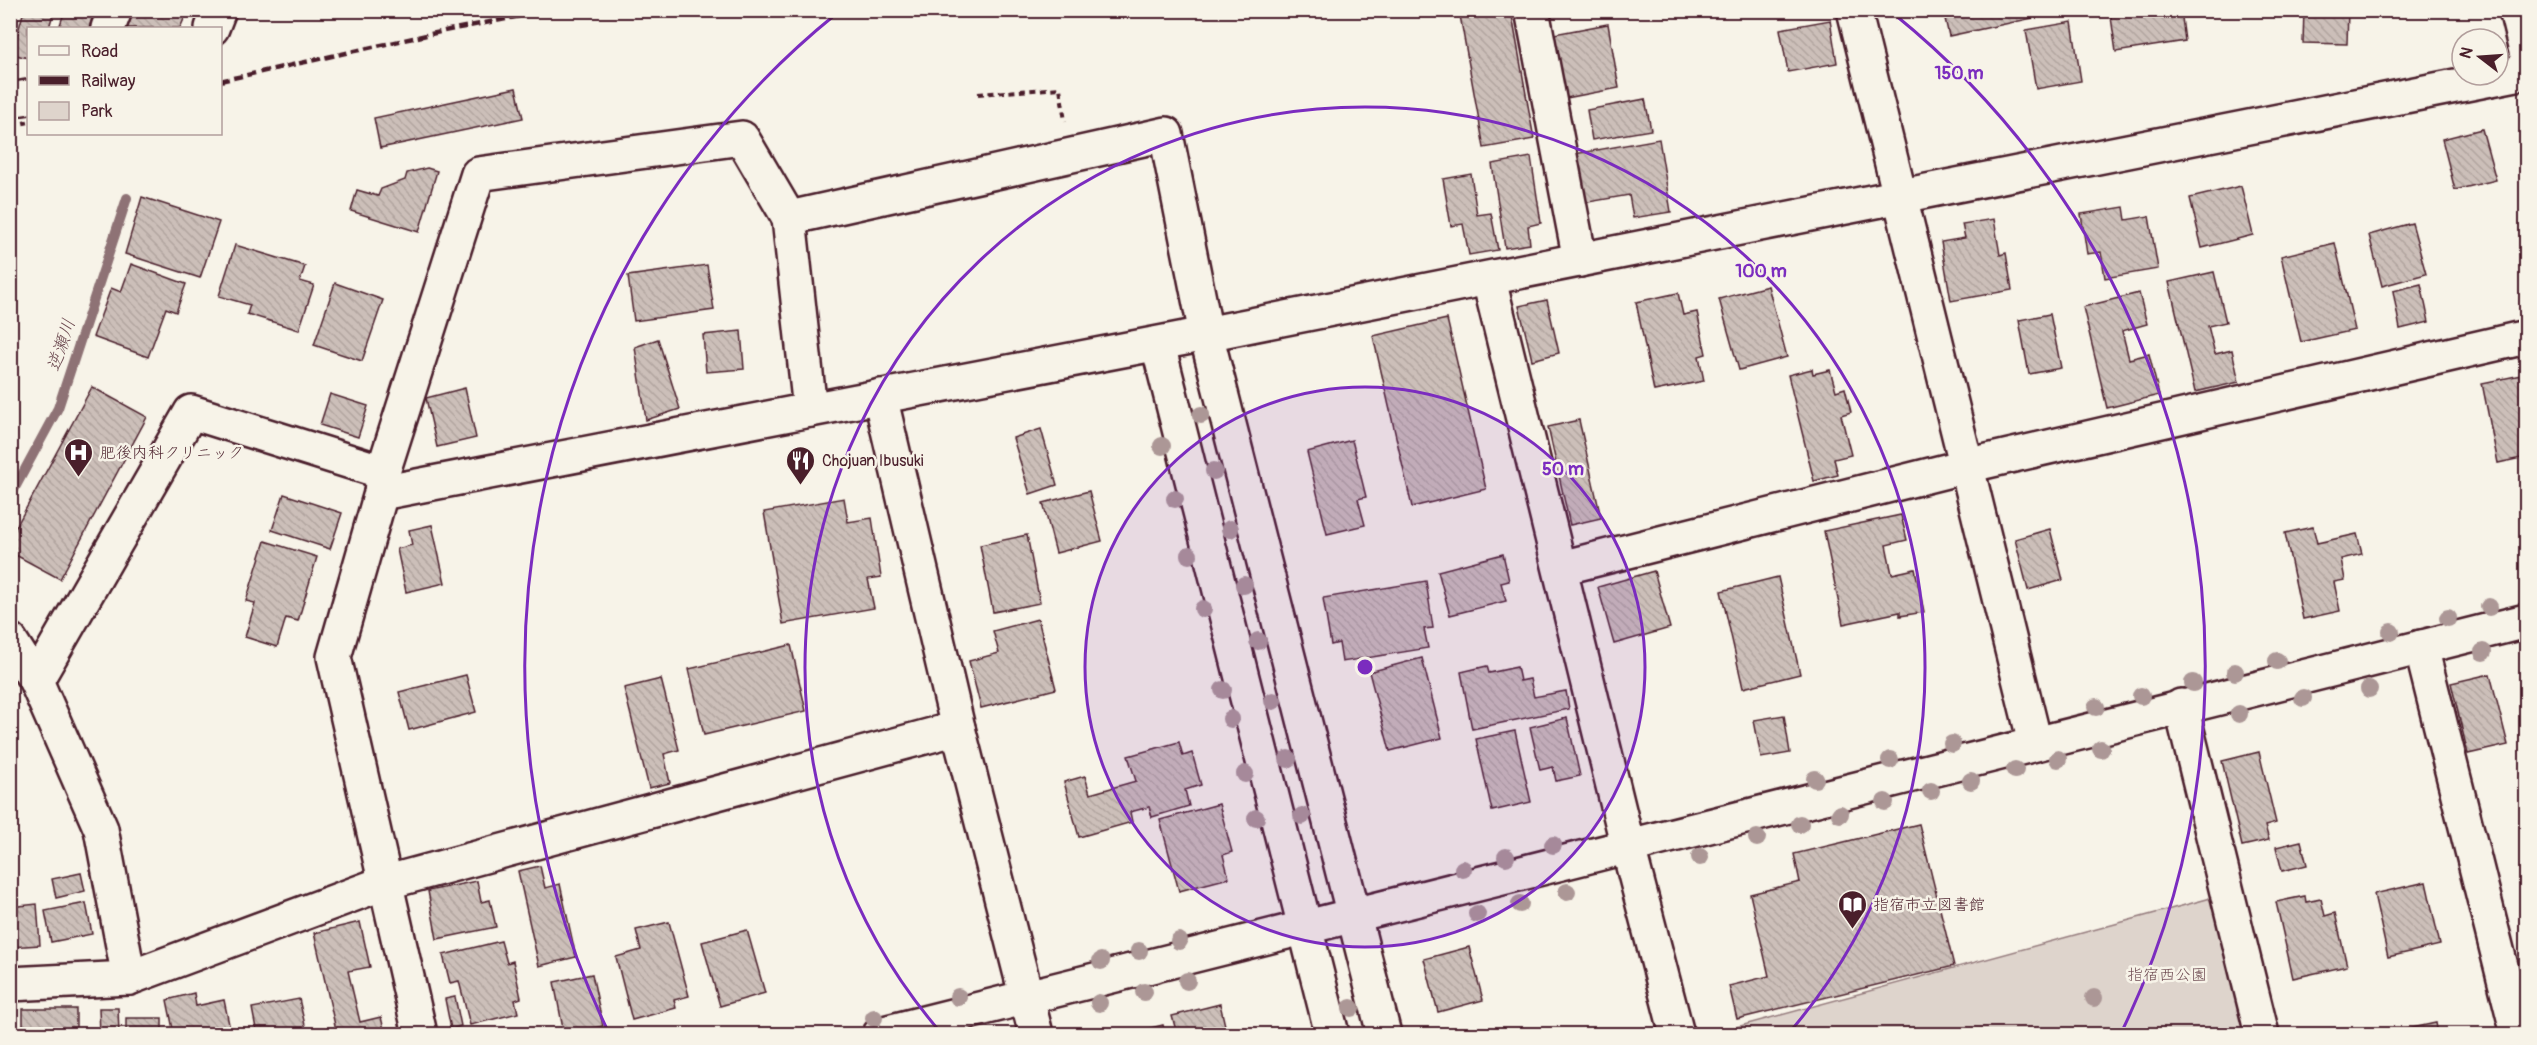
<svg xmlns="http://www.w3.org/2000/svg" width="2537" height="1045" font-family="Pangolin,'Klee One',sans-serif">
	<defs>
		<pattern id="building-back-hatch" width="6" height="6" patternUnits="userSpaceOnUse" patternTransform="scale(1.5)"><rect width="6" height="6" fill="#ccbfb9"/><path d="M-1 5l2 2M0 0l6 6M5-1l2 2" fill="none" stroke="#b1a49f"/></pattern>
	</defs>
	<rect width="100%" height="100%" fill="#f7f3e8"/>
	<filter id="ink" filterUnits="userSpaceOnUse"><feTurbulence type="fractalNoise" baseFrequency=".0167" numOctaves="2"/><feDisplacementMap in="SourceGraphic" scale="12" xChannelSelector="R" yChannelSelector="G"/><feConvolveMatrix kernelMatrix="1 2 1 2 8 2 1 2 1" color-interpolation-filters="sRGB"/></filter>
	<g filter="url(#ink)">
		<polygon fill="#ded4cc" stroke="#947a7c" stroke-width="1.5" points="2211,898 2245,1034 1711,1034"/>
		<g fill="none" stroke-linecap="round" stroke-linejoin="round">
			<polyline stroke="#8e7275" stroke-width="10" points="10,497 58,408 127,198"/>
		</g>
		<g fill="url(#building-back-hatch)" stroke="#4a1f2b" stroke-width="1.5">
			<polygon points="54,10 49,28 28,28 28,58 12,54 24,10"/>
			<polygon points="65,10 95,10 89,28 59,28"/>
			<polygon points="129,10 188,10 180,28 121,28"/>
			<polygon points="1459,10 1511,10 1534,139 1484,148"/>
			<polygon points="1943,10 2031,10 2033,18 1949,36"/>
			<polygon points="2110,10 2181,10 2185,41 2116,52"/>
			<polygon points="2304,10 2348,10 2347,44 2303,43"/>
			<polygon points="1830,20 1837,63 1788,72 1780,29"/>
			<polygon points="2072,22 2081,81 2036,89 2026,30"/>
			<polygon points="1608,24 1619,88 1566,98 1554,34"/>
			<polygon points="516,88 523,118 380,148 374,118"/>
			<polygon points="1645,99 1651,130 1592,140 1587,110"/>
			<polygon points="2482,129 2496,180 2455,190 2442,139"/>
			<polygon points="1659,139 1671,212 1633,218 1629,195 1583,203 1574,154"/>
			<polygon points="1531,157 1541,223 1528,226 1530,244 1505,248 1492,164"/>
			<polygon points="427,168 437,171 419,232 351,211 357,190 378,196 381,189 405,180 407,173"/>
			<polygon points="1471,174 1477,215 1491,213 1498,250 1469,255 1463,224 1451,226 1443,179"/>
			<polygon points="2241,186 2253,235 2202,248 2190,198"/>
			<polygon points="142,197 219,222 200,278 125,254"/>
			<polygon points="2124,207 2126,220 2149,216 2158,269 2105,278 2101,252 2087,254 2081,214"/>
			<polygon points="1994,219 2000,255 2006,253 2012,290 1951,301 1941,242 1965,238 1962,224"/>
			<polygon points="2412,223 2426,274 2382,286 2369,235"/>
			<polygon points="2335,243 2355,330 2301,342 2281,256"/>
			<polygon points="235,245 305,266 300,281 314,285 299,330 247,314 250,305 219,296"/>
			<polygon points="131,264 186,284 176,312 166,308 148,357 93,337 111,288 121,292"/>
			<polygon points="707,265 714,310 634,321 628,276"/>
			<polygon points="2214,272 2226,322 2208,326 2215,354 2232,350 2239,382 2195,392 2169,282"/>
			<polygon points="335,283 383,300 362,361 314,345"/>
			<polygon points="2421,284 2429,322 2400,329 2393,291"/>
			<polygon points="1768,286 1787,357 1739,370 1719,299"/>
			<polygon points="1678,293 1683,315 1697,312 1706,354 1699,356 1704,381 1654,391 1636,302"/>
			<polygon points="2139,293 2147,324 2122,331 2129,359 2149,354 2159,395 2107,408 2083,307"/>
			<polygon points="1547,300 1559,353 1532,360 1519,306"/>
			<polygon points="2050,314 2061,368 2029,374 2019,320"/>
			<polygon points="1447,319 1486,489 1412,507 1373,336"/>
			<polygon points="741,331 744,369 706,372 703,335"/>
			<polygon points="658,339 680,409 646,420 635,347"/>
			<polygon points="1812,369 1813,374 1830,370 1836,391 1845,388 1851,412 1841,415 1851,455 1834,459 1838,475 1814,481 1788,375"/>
			<polygon points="2526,374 2526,457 2498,463 2482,383"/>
			<polygon points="92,387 147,417 60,579 10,552 10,538"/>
			<polygon points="465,388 476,438 437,447 426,398"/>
			<polygon points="330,394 368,406 358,437 320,425"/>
			<polygon points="1579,420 1601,518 1570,525 1548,427"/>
			<polygon points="1041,429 1057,485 1030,494 1013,438"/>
			<polygon points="1352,440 1366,497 1358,499 1365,525 1327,534 1307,452"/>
			<polygon points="1089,491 1102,541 1056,553 1043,503"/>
			<polygon points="284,494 342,513 330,549 272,530"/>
			<polygon points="844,498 848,522 872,518 881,577 868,579 874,608 783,624 764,512"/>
			<polygon points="1901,515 1907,540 1886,545 1892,574 1915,569 1924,612 1900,616 1900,612 1843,624 1824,531"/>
			<polygon points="432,525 445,583 406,592 397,549 412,545 409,530"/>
			<polygon points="2313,527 2317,543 2357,534 2362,554 2341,559 2345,580 2334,582 2340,611 2303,619 2285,533"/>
			<polygon points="2050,529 2063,580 2028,590 2015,539"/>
			<polygon points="1027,535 1040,603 993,612 980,545"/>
			<polygon points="265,541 317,557 298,621 286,618 277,647 245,637 255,603 246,601"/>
			<polygon points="1503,554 1509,581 1501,583 1506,601 1450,615 1438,571"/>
			<polygon points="1654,571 1670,628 1614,644 1598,587"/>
			<polygon points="1778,577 1800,674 1743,688 1721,591"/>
			<polygon points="1426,581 1433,628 1424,629 1428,648 1342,662 1339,643 1331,645 1323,598"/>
			<polygon points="1038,619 1056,689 981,708 969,661 999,653 993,631"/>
			<polygon points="791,645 806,711 704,735 689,669"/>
			<polygon points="1422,658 1442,738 1390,751 1369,672"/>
			<polygon points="1487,666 1489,673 1517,667 1520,681 1530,679 1534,697 1566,691 1569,709 1472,729 1461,672"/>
			<polygon points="2490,674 2508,745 2468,754 2451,683"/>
			<polygon points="466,675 476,712 409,730 399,692"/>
			<polygon points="661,679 679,750 664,754 670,783 649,788 624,688"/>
			<polygon points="1784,715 1790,753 1761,758 1754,720"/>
			<polygon points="1567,718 1580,776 1556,781 1553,767 1540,770 1530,727"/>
			<polygon points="1515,731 1531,802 1492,811 1476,739"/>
			<polygon points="1179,742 1183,756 1192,753 1201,785 1185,790 1189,806 1152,817 1149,807 1130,812 1132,822 1079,837 1064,782 1085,776 1090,794 1136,781 1128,756"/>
			<polygon points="2259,752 2276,823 2265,826 2269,840 2242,846 2222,761"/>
			<polygon points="1219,804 1232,852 1223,855 1229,878 1179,891 1160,820"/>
			<polygon points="1919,824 1954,966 1737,1019 1729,986 1769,976 1750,894 1800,882 1794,854"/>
			<polygon points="2301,841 2307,865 2282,871 2276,847"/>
			<polygon points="540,866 545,888 560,884 576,957 539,966 518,871"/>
			<polygon points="81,873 85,891 56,898 52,879"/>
			<polygon points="477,881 481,902 490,900 496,927 437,939 428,891"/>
			<polygon points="2426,882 2440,945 2388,957 2374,894"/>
			<polygon points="2305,896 2306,902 2321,899 2325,916 2335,913 2347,966 2293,978 2276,902"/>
			<polygon points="86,903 92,934 51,942 45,911"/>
			<polygon points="37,904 40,945 10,947 10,907"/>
			<polygon points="360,922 370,967 348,971 360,1022 381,1017 385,1034 337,1034 314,933"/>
			<polygon points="669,922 689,996 674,1000 676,1008 632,1020 616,957 641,950 636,930"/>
			<polygon points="747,930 765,993 720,1006 702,942"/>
			<polygon points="501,941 507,963 513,961 521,998 515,1000 518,1013 470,1025 459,981 450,983 443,955"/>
			<polygon points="1469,947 1483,1000 1438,1012 1424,959"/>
			<polygon points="592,974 603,1026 564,1034 554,982"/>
			<polygon points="194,993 196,1006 224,1000 231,1034 174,1034 167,1000"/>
			<polygon points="455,997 461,1026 451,1029 445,999"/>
			<polygon points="299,999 307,1034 257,1034 252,1008"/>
			<polygon points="1220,1004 1227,1034 1177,1034 1172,1016"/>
			<polygon points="99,1008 118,1008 119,1034 100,1034"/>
			<rect x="23" y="1009" width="53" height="25"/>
			<rect x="126" y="1018" width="36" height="16"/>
			<polygon points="2436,1023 2438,1034 2399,1034 2398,1031"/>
			<polygon points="1163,1025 1165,1034 1145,1034 1143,1030"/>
		</g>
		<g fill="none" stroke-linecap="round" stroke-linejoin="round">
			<defs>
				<g id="minor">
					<polyline points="1532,10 1580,260"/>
					<polyline points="1854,10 2035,743"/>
					<polyline points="2516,10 2526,51"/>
					<polyline points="108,28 115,10"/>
					<polyline points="212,28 219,10"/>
					<polyline points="10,100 28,97"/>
					<polyline points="1489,280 1628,847 1677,1034"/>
					<polyline points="880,396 958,728 1036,1034"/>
					<polyline points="381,493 810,410 789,218 1166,134 1206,334 2526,72"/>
					<polyline points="1561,568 1966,466 2526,337"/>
					<polyline points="10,640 36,681 101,829 129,978"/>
					<polyline points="2421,647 2518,1034"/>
					<polyline points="36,681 191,412 383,472"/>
					<polyline points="2181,706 2262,1034"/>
					<polyline points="10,984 129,978 384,883 958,728"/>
					<polyline points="420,1034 334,657 381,493 383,472 478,174 742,138 789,218"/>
				</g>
				<g id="tertiary">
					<polyline points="1158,345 1332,1034"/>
					<polyline points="810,410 1206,334 1384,1034"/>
					<polyline points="880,1034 2526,621"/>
				</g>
			</defs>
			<use href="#minor" stroke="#4a1f2b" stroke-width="38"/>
			<use href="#tertiary" stroke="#4a1f2b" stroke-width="38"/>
			<polyline stroke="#4a1f2b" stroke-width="4" stroke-dasharray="6 4.5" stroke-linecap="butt" points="978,94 1060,88 1065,121"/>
			<use href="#minor" stroke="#f7f3e8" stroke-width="33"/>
			<use href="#tertiary" stroke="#f7f3e8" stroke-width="33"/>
			<g stroke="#4a1f2b" stroke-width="4.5" stroke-dasharray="9 4.5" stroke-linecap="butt">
				<polyline points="220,81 449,30 552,10"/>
				<polyline points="10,126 28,122"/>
			</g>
		</g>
		<g fill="#ac9796">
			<circle cx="1201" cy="415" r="9"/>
			<circle cx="1162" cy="446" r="9"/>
			<circle cx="1214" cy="471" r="9"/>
			<circle cx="1175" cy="499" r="9"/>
			<circle cx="1230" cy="529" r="9"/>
			<circle cx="1189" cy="555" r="9"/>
			<circle cx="1244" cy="585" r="9"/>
			<circle cx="2489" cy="607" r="9"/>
			<circle cx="1203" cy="609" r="9"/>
			<circle cx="2448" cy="618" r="9"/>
			<circle cx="2391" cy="632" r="9"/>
			<circle cx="1258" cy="641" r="9"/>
			<circle cx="2483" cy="652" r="9"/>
			<circle cx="2277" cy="661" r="9"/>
			<circle cx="2235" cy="672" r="9"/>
			<circle cx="2193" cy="683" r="9"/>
			<circle cx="2369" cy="689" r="9"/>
			<circle cx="1223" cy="690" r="9"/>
			<circle cx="2141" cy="696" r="9"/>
			<circle cx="2303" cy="698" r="9"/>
			<circle cx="1273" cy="701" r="9"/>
			<circle cx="2096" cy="707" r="9"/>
			<circle cx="2239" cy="714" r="9"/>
			<circle cx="1231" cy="719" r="9"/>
			<circle cx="1952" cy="744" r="9"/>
			<circle cx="2101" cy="749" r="9"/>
			<circle cx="1288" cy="759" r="9"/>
			<circle cx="2058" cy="759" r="9"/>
			<circle cx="1890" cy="760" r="9"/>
			<circle cx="2015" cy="770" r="9"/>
			<circle cx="1245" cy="774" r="9"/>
			<circle cx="1815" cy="779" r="9"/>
			<circle cx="1971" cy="781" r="9"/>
			<circle cx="1931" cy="791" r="9"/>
			<circle cx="1885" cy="802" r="9"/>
			<circle cx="1840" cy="814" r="9"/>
			<circle cx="1302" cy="816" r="9"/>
			<circle cx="1256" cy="818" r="9"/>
			<circle cx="1800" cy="824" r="9"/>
			<circle cx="1757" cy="838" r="9"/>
			<circle cx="1553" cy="845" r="9"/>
			<circle cx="1506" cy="857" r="9"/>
			<circle cx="1700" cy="857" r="9"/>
			<circle cx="1463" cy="869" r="9"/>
			<circle cx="1567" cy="892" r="9"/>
			<circle cx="1520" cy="904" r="9"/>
			<circle cx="1477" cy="914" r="9"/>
			<circle cx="1179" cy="941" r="9"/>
			<circle cx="1139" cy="951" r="9"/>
			<circle cx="1101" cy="961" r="9"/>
			<circle cx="1187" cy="981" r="9"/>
			<circle cx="1144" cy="992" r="9"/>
			<circle cx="958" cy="997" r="9"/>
			<circle cx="2094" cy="998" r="9"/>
			<circle cx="1099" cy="1003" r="9"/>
			<circle cx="1351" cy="1008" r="9"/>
			<circle cx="874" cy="1018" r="9"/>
		</g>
	</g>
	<circle cx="1365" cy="667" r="280" fill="#7b2cbf" fill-opacity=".12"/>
	<g fill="none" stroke="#7b2cbf" stroke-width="3">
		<circle cx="1365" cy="667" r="280"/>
		<path d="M942 1034A560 560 0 1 1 1788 1034"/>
		<path d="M607 1029A840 840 0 0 1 836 14M1894 14A840 840 0 0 1 2123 1029"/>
	</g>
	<defs>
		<symbol id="hospital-pin" viewBox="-11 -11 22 30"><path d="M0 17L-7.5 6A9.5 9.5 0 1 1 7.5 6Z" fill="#4a1f2b" stroke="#f7f3e8"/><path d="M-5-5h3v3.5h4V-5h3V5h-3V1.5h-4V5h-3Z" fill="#fff"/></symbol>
		<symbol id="restaurant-pin" viewBox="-11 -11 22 30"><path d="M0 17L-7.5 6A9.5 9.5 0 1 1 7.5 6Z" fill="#4a1f2b" stroke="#f7f3e8"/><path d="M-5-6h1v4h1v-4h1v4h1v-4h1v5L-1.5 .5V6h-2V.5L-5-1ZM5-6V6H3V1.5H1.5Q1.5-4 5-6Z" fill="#fff"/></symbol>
		<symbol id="library-pin" viewBox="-11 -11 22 30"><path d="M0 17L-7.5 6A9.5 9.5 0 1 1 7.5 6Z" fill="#4a1f2b" stroke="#f7f3e8"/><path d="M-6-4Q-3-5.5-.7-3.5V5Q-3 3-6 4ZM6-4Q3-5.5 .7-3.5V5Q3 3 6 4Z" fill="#fff"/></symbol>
	</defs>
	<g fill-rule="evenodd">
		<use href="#hospital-pin" x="62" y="436" width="33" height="45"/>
		<use href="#restaurant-pin" x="784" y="444" width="33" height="45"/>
		<use href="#library-pin" x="1836" y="888" width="33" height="45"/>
	</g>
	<g text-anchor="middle" stroke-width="5" stroke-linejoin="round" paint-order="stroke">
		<g font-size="16" fill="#4a1f2b" stroke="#f7f3e8" text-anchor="start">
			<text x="100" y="458">肥後内科クリニック</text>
			<text x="822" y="466">Chojuan Ibusuki</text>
			<text x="1873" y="910">指宿市立図書館</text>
		</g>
		<g font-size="16" fill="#6f4c53" stroke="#f7f3e8">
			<text x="2167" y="980">指宿西公園</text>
		</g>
		<g font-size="18" font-style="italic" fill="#6c4950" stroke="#f7f3e8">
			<text transform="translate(61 345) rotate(-72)" y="6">逆瀬川</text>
		</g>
	</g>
	<circle cx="1365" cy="667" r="9" fill="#7b2cbf" stroke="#f7f3e8" stroke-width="3"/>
	<g font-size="18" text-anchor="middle" font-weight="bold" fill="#7b2cbf" stroke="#f7f3e8" stroke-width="5" stroke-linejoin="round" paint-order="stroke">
		<text x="1959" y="79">150 m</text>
		<text x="1761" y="277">100 m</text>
		<text x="1563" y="475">50 m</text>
	</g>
	<rect width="2537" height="1045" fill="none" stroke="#f7f3e8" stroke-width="36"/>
	<rect x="18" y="18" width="2501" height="1009" fill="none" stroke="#4a1f2b" stroke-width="2" filter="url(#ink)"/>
	<rect x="27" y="27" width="195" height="108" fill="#f7f3e8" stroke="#b29e9c" stroke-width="1.5"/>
	<rect x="39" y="46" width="30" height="9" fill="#f7f3e8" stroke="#b29e9c" stroke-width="1.5"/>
	<text x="81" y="57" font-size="18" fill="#4a1f2b">Road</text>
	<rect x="39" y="76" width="30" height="9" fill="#4a1f2b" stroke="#b29e9c" stroke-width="1.5"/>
	<text x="81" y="87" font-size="18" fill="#4a1f2b">Railway</text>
	<rect x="39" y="102" width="30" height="18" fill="#ded4cc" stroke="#b29e9c" stroke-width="1.5"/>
	<text x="81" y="117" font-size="18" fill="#4a1f2b">Park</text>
	<g transform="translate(2480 57) rotate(287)"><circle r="28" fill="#f7f3e8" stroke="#b29e9c" stroke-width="1.5"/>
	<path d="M0-4.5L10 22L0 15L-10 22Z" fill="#4a1f2b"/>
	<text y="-9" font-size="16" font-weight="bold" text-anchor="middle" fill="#4a1f2b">N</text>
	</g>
</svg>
